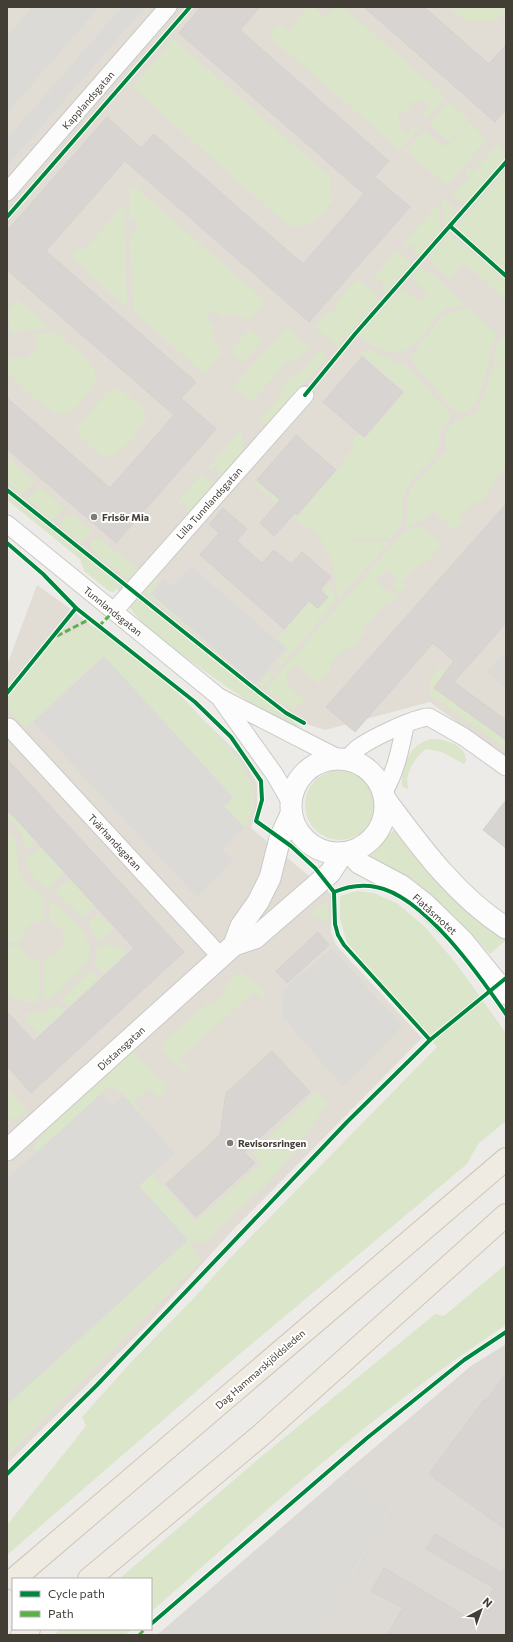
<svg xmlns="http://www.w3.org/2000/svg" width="513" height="1642" font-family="Commissioner,sans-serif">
	<rect width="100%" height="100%" fill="#edebe8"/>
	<g fill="#e1ddd5">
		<polygon points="7,7 506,7 506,758 430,702 325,730 273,713 211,667 112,585 7,495"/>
		<polygon points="37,585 68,607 179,697 240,755 257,783 257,808 251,828 332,895 331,932 336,945 422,1038 230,1233 148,1324 7,1464 7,665"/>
	</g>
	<polygon fill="#dddad6" points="506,1344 506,1635 316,1635 392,1506 341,1476 471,1366"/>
	<g fill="#dbe5ca">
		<path d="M308 7H316V10L325 17 334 7H343L445 96 427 118 423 114 430 105C423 100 417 101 409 104V111L398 112 400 129 406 135 416 125 419 128 400 150 270 37 272 30 277 24 288 31Z"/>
		<polygon points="449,7 506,7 506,10 496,21 465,21"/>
		<polygon points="173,39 330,177 332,201 313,224 289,226 132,87"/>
		<polygon points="448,101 469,119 449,142 431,125 431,121"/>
		<polygon points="468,122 487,139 447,186 427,169 429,166 426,169 406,150 424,131 446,147"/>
		<polygon points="499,143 506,153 506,157 466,202 459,201 452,196 470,177 465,172 468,168 473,172"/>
		<polygon points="506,170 506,271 456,227"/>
		<path d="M136 188 266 302 249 322 235 313 221 317C218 312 214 311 208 313L207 321 214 325 212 336 222 353 205 374 134 312 129 236 137 229 136 218 130 219 129 189Z"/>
		<polygon points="443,198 456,211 445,226"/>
		<polygon points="439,203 441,230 419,256 412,253 416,248 410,243 406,247 403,244"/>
		<polygon points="124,204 127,305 125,306 73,259 74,252 85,249"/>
		<path d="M450 234 506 281V300L464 263 450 279C444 273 431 264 430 255Z"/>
		<polygon points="396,251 409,261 410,265 387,291 385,291 381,288 385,284 379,279 376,282 372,280"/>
		<path d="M423 268 432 274 464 305C456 306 447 307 441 313 435 318 430 326 425 332 403 360 386 357 360 336V334L399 291 403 289 420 302 427 293 411 278 419 269Z"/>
		<polygon points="357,279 377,295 378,300 337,347 315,327 327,312 330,315 338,305 336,302"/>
		<polygon points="17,300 48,326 50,328 20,330 14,334 8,329 10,320 7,311"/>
		<path d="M468 308 498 335C484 352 488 410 460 413L448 405 412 361C414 350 433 326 441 319 449 313 459 310 468 308Z"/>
		<polygon points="287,327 309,347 295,362 290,358 251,403 233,387"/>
		<polygon points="249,330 263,340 243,363 232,353 232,349"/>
		<path d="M55 333C68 343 101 365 95 383 93 390 85 397 80 403 74 410 67 416 57 413 40 407 20 384 7 372V359L27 358 37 348 35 334Z"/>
		<polygon points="506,335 506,362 493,366 496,345"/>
		<polygon points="321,349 323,351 326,359 271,421 265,424 259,421 283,392 280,389 293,374 297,377"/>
		<path d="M370 350 411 369 436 400 447 410 451 416C450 422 444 425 441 431 438 438 441 445 437 452 429 466 412 475 406 490 397 510 412 515 392 538L346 539 348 541H390L338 600 332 561 318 533 301 523 257 487 252 474 256 481 298 516 355 447 351 443 358 434 365 439 405 392 360 352Z"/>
		<path d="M506 364V467L492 482 495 485 478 504 474 502 460 518 464 521 455 531 433 511 423 520 414 523 405 528 408 518 407 502 410 489 447 450V446L445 443C445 415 466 424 477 410 485 399 488 382 492 369Z"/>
		<path d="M110 389 121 390 142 407 146 421C134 435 123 457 103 457L82 439 76 431 82 421Z"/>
		<polygon points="241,430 245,451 219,478 216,476 220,471 215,466 211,471 208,468"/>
		<polygon points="10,459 35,481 22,495 7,483 7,462"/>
		<polygon points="201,474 213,484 213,487 190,513 186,511 189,507 184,502 180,506 177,503"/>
		<polygon points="38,487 41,487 64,508 56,518 51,519 29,501 28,498"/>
		<polygon points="7,495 121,586 113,592 109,591 84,571 80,559 7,500"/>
		<polygon points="69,512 92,531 84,542 80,542 61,527 60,522"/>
		<polygon points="420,526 442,545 424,565 421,563 402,582 406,586 399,593 392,587 397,579 388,570 375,580 387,591 389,590 397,596 391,603 388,601 362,629 365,632 349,651 345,648 329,666 332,669 319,684 296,664 286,675 289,686 305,700 293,710 266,691 267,687 404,532"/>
		<polygon points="99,537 139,571 133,579 128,580 92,551 91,542"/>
		<polygon points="155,578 159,580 152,590 202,634 231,663 145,593 143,591 152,579"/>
		<polygon points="331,583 336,601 262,688 258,685 267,674 273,673 280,664 279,660 288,649 277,639 309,602 318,608 328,596 324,591"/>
		<path d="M137 597 301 727C278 728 176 651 154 633 144 625 136 617 129 606Z"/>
		<path d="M87 625 92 626 129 649 184 699 239 758 253 790 254 802 250 817 244 827 224 806 233 797 104 656 26 728C17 719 4 711 8 697L52 642Z"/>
		<polygon points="440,667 445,672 434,688 506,741 506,749 429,694 429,681"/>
		<path d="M431 739C444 738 467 745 466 761L464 764 442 752 426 749C414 758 403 776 409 790L402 786C401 765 409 745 431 739Z"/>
		<circle cx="340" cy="805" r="35"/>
		<path d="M11 815 35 841 27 850H25C23 833 21 830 8 818Z"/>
		<path d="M395 829 506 937V940L490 954C468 929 445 905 418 886 402 876 385 867 369 858L370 854Z"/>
		<path d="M7 830C24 849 12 855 21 874 25 884 36 890 44 896L43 921C29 921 24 930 22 942H7Z"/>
		<path d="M41 848 64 873 48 889C37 884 27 872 26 859Z"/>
		<polygon points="70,879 95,906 83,918 54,891"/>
		<polygon points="357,891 374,893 398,904 425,927 455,962 506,1033 506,1121 478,1144 467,1164 236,1357 7,1555 7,1525 86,1426 82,1417 133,1360 194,1298 231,1257 437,1047 347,943 340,918 340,896"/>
		<path d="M50 900C66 912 93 932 89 956 87 964 78 972 72 978 63 986 55 996 44 1001V962L45 958C55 956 61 952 65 942 64 931 59 925 50 921Z"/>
		<polygon points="326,902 328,905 329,922 309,915"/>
		<polygon points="98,914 112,927 112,932 99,941 88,923"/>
		<polygon points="7,945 21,946 28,958 40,962 39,1002 22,1002 7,992"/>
		<polygon points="97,945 120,947 127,953 104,974 94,965 97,953"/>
		<polygon points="89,972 94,973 100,978 69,1006 61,1000"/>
		<polygon points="243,973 262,991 266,999 264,1000 255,991 179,1059 189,1070 186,1072 164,1051 162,1045 163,1042 210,1002 213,1005 226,993 224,987 237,974"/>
		<polygon points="57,1004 65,1011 40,1034 29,1025 26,1014 43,1013"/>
		<polygon points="133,1051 164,1084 166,1091 159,1099 149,1088 134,1102 144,1114 142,1116 124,1095 122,1091 118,1092 111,1085 45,1145 37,1157 34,1147 42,1134 91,1087"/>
		<polygon points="7,1088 27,1111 26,1115 7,1120"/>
		<polygon points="316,1092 328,1103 281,1169 204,1243 189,1240 201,1261 7,1457 7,1405 188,1240 139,1186 152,1174 196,1222 261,1163 252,1153"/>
		<path d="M506 1264V1325C379 1408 265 1511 151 1612V1579H119L256 1461 435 1314 444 1316Z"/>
		<polygon points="61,1629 132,1629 125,1635 54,1635"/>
	</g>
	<g fill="#dcdad7">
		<polygon points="32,7 99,7 7,113 7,36"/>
		<polygon points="122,7 145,7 7,166 7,139"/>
		<polygon points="191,566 286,648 255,684 151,594 164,578 174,586"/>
		<polygon points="506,651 506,689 487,672"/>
		<polygon points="104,656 233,798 224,806 244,827 222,851 233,861 197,897 33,722"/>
		<polygon points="332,948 402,1026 343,1087 282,1016 284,989"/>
		<polygon points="101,1094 112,1106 123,1096 175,1153 139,1186 188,1240 7,1405 7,1179"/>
		<polygon points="341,1476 392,1506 316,1635 157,1635"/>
	</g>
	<g fill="#d7d4d1" stroke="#d5d2ce">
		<polygon points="201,7 260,7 240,30 389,161 375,177 410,207 309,322 125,161 46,251 196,382 181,398 216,429 116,543 7,449 7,398 110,488 174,415 7,270 7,231 107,117 141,148 154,134 303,264 364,194 179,33"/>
		<polygon points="364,7 424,7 489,64 506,45 506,109 495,122"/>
		<polygon points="362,357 403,392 364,437 323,402"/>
		<polygon points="296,435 336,470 297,515 295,513 274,536 260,523 280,500 257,480"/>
		<polygon points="506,504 506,623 454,682 506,720 506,740 434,688 454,661 433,643 355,732 326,707"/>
		<polygon points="223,508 247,529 237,541 262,563 274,550 291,564 302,552 331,577 320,590 328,597 318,608 309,601 284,629 200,555 219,533 209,524"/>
		<polygon points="7,759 184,952 31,1093 7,1066 7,1012 34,1041 134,948 7,809"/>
		<polygon points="506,800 506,848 483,830"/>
		<polygon points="318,932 329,945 287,983 276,971"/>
		<polygon points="272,1051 310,1092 244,1152 255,1163 196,1217 166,1184 220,1135 226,1093"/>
		<polygon points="506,1374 506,1530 429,1474 484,1400 486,1401"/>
		<polygon points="435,1534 502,1573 506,1566 506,1635 387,1635 403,1608 371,1591 384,1568 474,1621 494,1588 426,1549"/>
	</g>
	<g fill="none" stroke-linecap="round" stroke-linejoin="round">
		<defs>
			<g id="minor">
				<polyline points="7,192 168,7"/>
				<polyline points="7,524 219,697 338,758"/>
				<polyline points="114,611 305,395"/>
				<polyline points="222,701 275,775 291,803"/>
				<polyline points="9,727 221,957"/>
				<path d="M347 759C350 756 354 751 358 748 372 738 413 718 429 717L464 737 506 767"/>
				<path d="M383 793C396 772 400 750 405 726"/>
			</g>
			<g id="tertiary">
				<circle cx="338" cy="806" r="47"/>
				<path d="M385 799C420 846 455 895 506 928"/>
				<polyline points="349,852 359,863 402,886 425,904 463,941 506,994"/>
				<polyline points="234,945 255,938 330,873 343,853"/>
				<polyline points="7,1150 234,945 241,926 258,902 270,878 280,838 291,814"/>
			</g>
			<g id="primary">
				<polyline points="14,1579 506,1159"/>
				<polyline points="89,1579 260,1436 506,1215"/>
				<polyline points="22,1635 29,1629"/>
			</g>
		</defs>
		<use href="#minor" stroke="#cbc9c6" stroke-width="19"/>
		<use href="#tertiary" stroke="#cbc9c6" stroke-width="23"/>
		<use href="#primary" stroke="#cec6b7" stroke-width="24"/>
		<use href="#minor" stroke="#fcfcfc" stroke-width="17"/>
		<use href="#tertiary" stroke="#fcfcfc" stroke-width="21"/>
		<use href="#primary" stroke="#efebe3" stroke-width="22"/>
		<g stroke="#57b346" stroke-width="3" stroke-dasharray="6 3" stroke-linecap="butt">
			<polyline points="99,626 114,611"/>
			<polyline points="57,636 90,619"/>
			<polyline points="139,1635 145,1629"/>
		</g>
		<defs>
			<g id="cycleway">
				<polyline points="7,217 190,7"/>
				<polyline points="450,226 506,276"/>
				<polyline points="305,395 355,334 506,162"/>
				<polyline points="7,490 260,693 286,713 304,723"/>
				<polyline points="7,543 43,574 76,608 195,702 231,737 261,781 262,800 256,821 291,846 315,868 334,892 335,924 338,935 344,945 430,1040"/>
				<polyline points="7,693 76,608"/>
				<path d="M334 892C346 887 362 884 376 887 424 896 479 975 506 1014"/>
				<polyline points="7,1474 97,1385 347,1122 430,1040 506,978"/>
				<polyline points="151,1624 367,1438 464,1360 506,1332"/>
			</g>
		</defs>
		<use href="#cycleway" stroke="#fff" stroke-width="6"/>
		<use href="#cycleway" stroke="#00873e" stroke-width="4"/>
	</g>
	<g fill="#7e7a74" stroke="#fff" stroke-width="1.5">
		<circle cx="94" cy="517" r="4"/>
		<circle cx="230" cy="1143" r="4"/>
	</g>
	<g text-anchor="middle" stroke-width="4" stroke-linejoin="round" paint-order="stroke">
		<g font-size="10" fill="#423d35" stroke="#fff">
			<text transform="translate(88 100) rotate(-49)" y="4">Kapplandsgatan</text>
			<text transform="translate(209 503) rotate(-48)" y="4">Lilla Tunnlandsgatan</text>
			<text transform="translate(113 611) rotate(39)" y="4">Tunnlandsgatan</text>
			<text transform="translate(115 842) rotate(47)" y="4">Tvärhandsgatan</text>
			<text transform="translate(435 914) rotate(42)" y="4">Flatåsmotet</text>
			<text transform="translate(121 1048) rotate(-42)" y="4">Distansgatan</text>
			<text transform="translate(260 1369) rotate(-41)" y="4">Dag Hammarskjöldsleden</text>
		</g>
		<g font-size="10" font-weight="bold" fill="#423d35" stroke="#fff" text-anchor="start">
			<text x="102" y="521">Frisör Mia</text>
			<text x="238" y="1147">Revisorsringen</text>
		</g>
	</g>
	<rect width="513" height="1642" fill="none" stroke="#423d35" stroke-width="16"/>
	<rect x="12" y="1578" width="140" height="52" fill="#ffffff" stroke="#b3b1ae"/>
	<rect x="20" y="1591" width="20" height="6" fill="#00873e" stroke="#b3b1ae"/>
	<text x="48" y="1598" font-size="12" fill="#423d35">Cycle path</text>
	<rect x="20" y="1611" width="20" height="6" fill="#57b346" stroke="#b3b1ae"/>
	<text x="48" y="1618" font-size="12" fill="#423d35">Path</text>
	<g transform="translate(481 1610) rotate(41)" stroke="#ffffff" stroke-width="3" paint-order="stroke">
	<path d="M0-3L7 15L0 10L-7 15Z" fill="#423d35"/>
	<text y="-6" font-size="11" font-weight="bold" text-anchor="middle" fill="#423d35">N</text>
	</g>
</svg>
